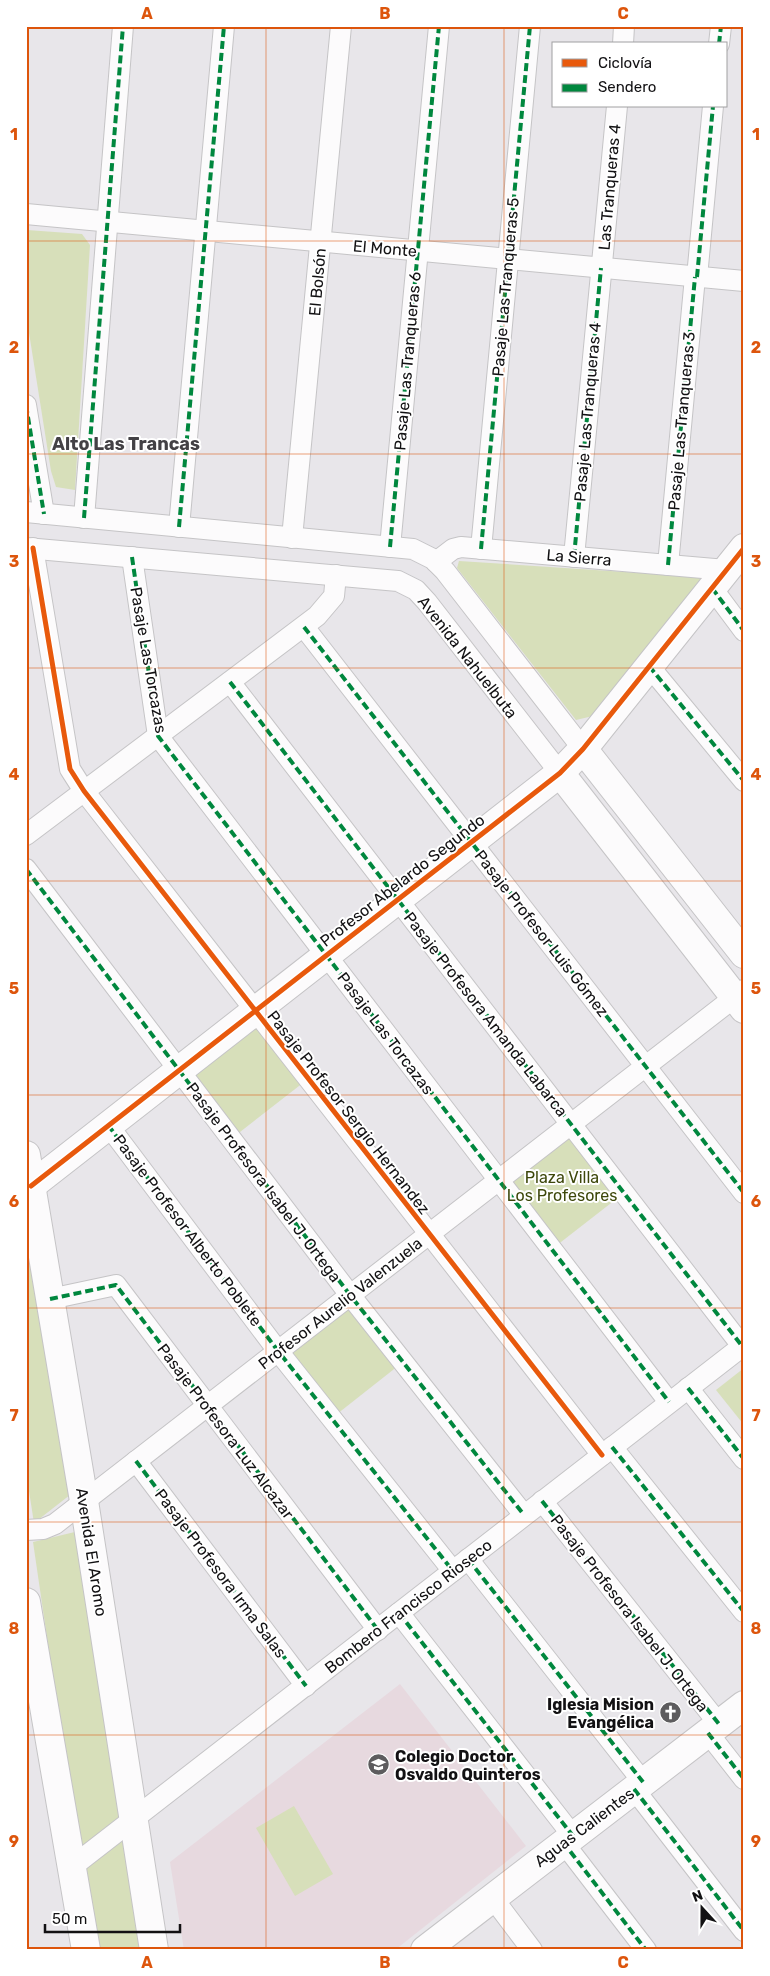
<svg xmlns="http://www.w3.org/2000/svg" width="770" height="1976" font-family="Rubik,sans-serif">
	<rect width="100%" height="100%" fill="#e8e6ea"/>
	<polygon fill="#e7d9df" points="400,1684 526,1846 395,1950 184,1950 170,1862"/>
	<g fill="#d7dfba">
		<polygon points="27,230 82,234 90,245 75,490 56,487 51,471 26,314"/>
		<polygon points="459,561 686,576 705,579 597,715 576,720 457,568"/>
		<polygon points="255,1011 308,1079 231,1139 179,1070"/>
		<polygon points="572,1125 624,1193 552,1249 499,1181"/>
		<polygon points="26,1203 75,1491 34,1523 26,1472"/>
		<polygon points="350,1295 403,1362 332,1418 278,1351"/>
		<polygon points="744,1368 744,1425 716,1390"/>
		<polygon points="79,1531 123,1817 78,1849 33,1542"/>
		<polygon points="294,1806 333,1874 295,1896 256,1828"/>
		<polygon points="133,1821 154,1950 86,1950 73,1866"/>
	</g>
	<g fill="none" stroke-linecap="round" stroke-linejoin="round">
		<defs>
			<g id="street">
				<polyline points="623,44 624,26"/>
				<polyline points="719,44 721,26"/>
				<polyline points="26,214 744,281"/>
				<polyline points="697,277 713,106"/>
				<polyline points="26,405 44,514"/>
				<polyline points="26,512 413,549 433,559 445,571 583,749"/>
				<polyline points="84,518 123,26"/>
				<polyline points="179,527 224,26"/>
				<polyline points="292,538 341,26"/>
				<polyline points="390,547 439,26"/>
				<polyline points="26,548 398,581 416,590 427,602 560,773"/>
				<polyline points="33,548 70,769 84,791 602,1455"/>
				<polyline points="481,549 530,26"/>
				<polyline points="132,557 158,736 669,1402"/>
				<polyline points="574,557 617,106"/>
				<polyline points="436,562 453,549 461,547 726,570"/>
				<polyline points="668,565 695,277"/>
				<polyline points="712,588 744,631"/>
				<polyline points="304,627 744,1193"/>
				<polyline points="649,666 744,781"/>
				<polyline points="230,682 742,1346"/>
				<polyline points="26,835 317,616 334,596 336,575"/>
				<polyline points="26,869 350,1295 524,1515"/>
				<polyline points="108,1125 278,1351 453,1571"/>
				<polyline points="50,1299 116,1285 378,1630"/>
				<polyline points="688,1388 744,1459"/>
				<polyline points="612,1447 744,1612"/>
				<polyline points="136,1461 306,1686"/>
				<polyline points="542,1501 719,1724"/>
				<polyline points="26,1530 43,1529 55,1524 744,990"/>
				<polyline points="468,1559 643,1782"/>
				<polyline points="399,1613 573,1836"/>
				<polyline points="708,1733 744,1779"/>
				<polyline points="634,1789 744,1931"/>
				<polyline points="563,1842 646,1950"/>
				<polyline points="73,1866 744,1345"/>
				<polyline points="492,1897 532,1950"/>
			</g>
			<g id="secondary">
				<polyline points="583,749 744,954"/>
				<polyline points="560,773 744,1009"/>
				<polyline points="26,1155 84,1501 154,1950"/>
				<polyline points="31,1186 560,773 583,749 744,548"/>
				<polyline points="26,1602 86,1950"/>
				<polyline points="425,1950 744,1705"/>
			</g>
		</defs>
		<use href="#street" stroke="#c5c4c6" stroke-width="22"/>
		<use href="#secondary" stroke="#c5c4c6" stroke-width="30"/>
		<use href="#street" stroke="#fcfbfc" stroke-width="20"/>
		<use href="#secondary" stroke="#fcfbfc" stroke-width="28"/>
		<g stroke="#00873e" stroke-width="4" stroke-dasharray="8 4" stroke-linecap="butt">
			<polyline points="719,44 721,26"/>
			<polyline points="697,277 713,106"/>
			<polyline points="26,405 44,514"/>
			<polyline points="84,518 123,26"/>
			<polyline points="179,527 224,26"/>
			<polyline points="390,547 439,26"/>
			<polyline points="481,549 530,26"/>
			<polyline points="132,557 158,736 669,1402"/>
			<polyline points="574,557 601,268"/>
			<polyline points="668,565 695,277"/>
			<polyline points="712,588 744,631"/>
			<polyline points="304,627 744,1193"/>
			<polyline points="649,666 744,781"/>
			<polyline points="230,682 742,1346"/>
			<polyline points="26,869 350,1295 524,1515"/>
			<polyline points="108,1125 278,1351 453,1571"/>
			<polyline points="50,1299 116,1285 378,1630"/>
			<polyline points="688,1388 744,1459"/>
			<polyline points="612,1447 744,1612"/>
			<polyline points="136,1461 306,1686"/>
			<polyline points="542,1501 719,1724"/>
			<polyline points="468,1559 643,1782"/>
			<polyline points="399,1613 573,1836"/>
			<polyline points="708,1733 744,1779"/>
			<polyline points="634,1789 744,1931"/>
			<polyline points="563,1842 646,1950"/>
		</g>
		<defs>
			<g id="cycleway">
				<polyline points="33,548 70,769 84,791 602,1455"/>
				<polyline points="31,1186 560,773 583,749 744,548"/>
			</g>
		</defs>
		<use href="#cycleway" stroke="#fff" stroke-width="8"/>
		<use href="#cycleway" stroke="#e8590c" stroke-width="5"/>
	</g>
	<path fill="none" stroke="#dd550c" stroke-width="1" stroke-opacity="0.55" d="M266 26V1950M504 26V1950M26 241H744M26 454H744M26 668H744M26 881H744M26 1095H744M26 1308H744M26 1522H744M26 1735H744"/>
	<defs>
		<symbol id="church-disc" viewBox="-11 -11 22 22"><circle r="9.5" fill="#5d5c5e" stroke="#fff"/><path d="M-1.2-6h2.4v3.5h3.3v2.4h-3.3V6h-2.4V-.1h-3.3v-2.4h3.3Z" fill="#fff"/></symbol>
		<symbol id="school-disc" viewBox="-11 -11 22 22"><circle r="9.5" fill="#5d5c5e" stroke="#fff"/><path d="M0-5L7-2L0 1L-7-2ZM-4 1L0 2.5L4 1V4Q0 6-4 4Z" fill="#fff"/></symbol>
	</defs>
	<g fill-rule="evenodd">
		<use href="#church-disc" x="658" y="1700" width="25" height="25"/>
		<use href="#school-disc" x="366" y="1752" width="25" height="25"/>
	</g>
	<g text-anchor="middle" stroke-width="4" stroke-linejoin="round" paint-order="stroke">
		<g font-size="16" fill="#121113" stroke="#fff">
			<text transform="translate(609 187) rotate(-85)" y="6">Las Tranqueras 4</text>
			<text transform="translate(385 248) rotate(5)" y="6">El Monte</text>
			<text transform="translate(317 282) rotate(-85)" y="6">El Bolsón</text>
			<text transform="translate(505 287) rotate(-85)" y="6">Pasaje Las Tranqueras 5</text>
			<text transform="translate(407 361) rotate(-85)" y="6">Pasaje Las Tranqueras 6</text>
			<text transform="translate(587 412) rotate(-85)" y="6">Pasaje Las Tranqueras 4</text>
			<text transform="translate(681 421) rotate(-85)" y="6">Pasaje Las Tranqueras 3</text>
			<text transform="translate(579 557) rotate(5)" y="6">La Sierra</text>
			<text transform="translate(468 657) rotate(52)" y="6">Avenida Nahuelbuta</text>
			<text transform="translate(149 660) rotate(80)" y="6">Pasaje Las Torcazas</text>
			<text transform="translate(402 880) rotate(-38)" y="6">Profesor Abelardo Segundo</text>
			<text transform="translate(542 933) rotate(52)" y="6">Pasaje Profesor Luis Gómez</text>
			<text transform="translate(486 1014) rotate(52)" y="6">Pasaje Profesora Amanda Labarca</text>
			<text transform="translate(386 1033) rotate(53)" y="6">Pasaje Las Torcazas</text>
			<text transform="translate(349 1112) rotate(52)" y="6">Pasaje Profesor Sergio Hernandez</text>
			<text transform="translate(264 1182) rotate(53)" y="6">Pasaje Profesora Isabel J. Ortega</text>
			<text transform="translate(188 1230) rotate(53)" y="6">Pasaje Profesor Alberto Poblete</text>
			<text transform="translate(340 1303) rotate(-38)" y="6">Profesor Aurelio Valenzuela</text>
			<text transform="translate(226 1431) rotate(53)" y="6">Pasaje Profesora Luz Alcazar</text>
			<text transform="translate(92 1552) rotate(81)" y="6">Avenida El Aromo</text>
			<text transform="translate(221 1573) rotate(53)" y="6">Pasaje Profesora Irma Salas</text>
			<text transform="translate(408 1606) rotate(-38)" y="6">Bombero Francisco Rioseco</text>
			<text transform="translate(630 1613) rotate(52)" y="6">Pasaje Profesora Isabel J. Ortega</text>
			<text transform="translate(584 1827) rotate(-37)" y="6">Aguas Calientes</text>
		</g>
		<g font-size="16" fill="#3d470a" stroke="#fff">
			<text x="562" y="1183">Plaza Villa<tspan x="562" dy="18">Los Profesores</tspan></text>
		</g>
		<g font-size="16" font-weight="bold" fill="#121113" stroke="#fff" text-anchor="end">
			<text x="654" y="1710">Iglesia Mision<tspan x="654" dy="18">Evangélica</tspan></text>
			<text x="395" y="1762" text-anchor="start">Colegio Doctor<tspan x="395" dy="18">Osvaldo Quinteros</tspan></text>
		</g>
		<g font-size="18" font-weight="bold" fill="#434145" stroke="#fff">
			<text x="126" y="450">Alto Las Trancas</text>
		</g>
	</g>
	<rect width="770" height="1976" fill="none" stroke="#ffffff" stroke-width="55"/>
	<rect x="552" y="42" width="175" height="65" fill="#ffffff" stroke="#a0a0a1"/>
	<rect x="562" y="59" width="25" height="8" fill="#e8590c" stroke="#a0a0a1"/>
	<text x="598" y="68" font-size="15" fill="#121113">Ciclovía</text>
	<rect x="562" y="84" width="25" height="8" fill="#00873e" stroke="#a0a0a1"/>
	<text x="598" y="92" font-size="15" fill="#121113">Sendero</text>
	<g transform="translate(702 1908) rotate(339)" stroke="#ffffff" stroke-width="4" paint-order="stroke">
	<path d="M0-4L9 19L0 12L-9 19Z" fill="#121113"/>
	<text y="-8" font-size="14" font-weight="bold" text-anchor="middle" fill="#121113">N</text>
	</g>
	<path d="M45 1924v8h135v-8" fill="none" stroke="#121113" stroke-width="2.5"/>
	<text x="52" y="1924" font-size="15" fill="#121113" stroke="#ffffff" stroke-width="4" paint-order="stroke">50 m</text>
	<rect x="28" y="28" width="714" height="1920" fill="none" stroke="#dd550c" stroke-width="2"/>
	<g font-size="16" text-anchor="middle" font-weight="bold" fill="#dd550c">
		<text x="147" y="19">A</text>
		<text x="385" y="19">B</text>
		<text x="623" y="19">C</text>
		<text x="14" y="140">1</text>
		<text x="756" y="140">1</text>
		<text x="14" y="353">2</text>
		<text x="756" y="353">2</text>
		<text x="14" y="567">3</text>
		<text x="756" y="567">3</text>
		<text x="14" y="780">4</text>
		<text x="756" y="780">4</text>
		<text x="14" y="994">5</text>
		<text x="756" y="994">5</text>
		<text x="14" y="1207">6</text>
		<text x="756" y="1207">6</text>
		<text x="14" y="1421">7</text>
		<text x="756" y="1421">7</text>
		<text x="14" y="1634">8</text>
		<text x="756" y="1634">8</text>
		<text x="14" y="1847">9</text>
		<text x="756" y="1847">9</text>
		<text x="147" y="1968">A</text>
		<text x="385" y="1968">B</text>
		<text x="623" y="1968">C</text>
	</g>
</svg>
